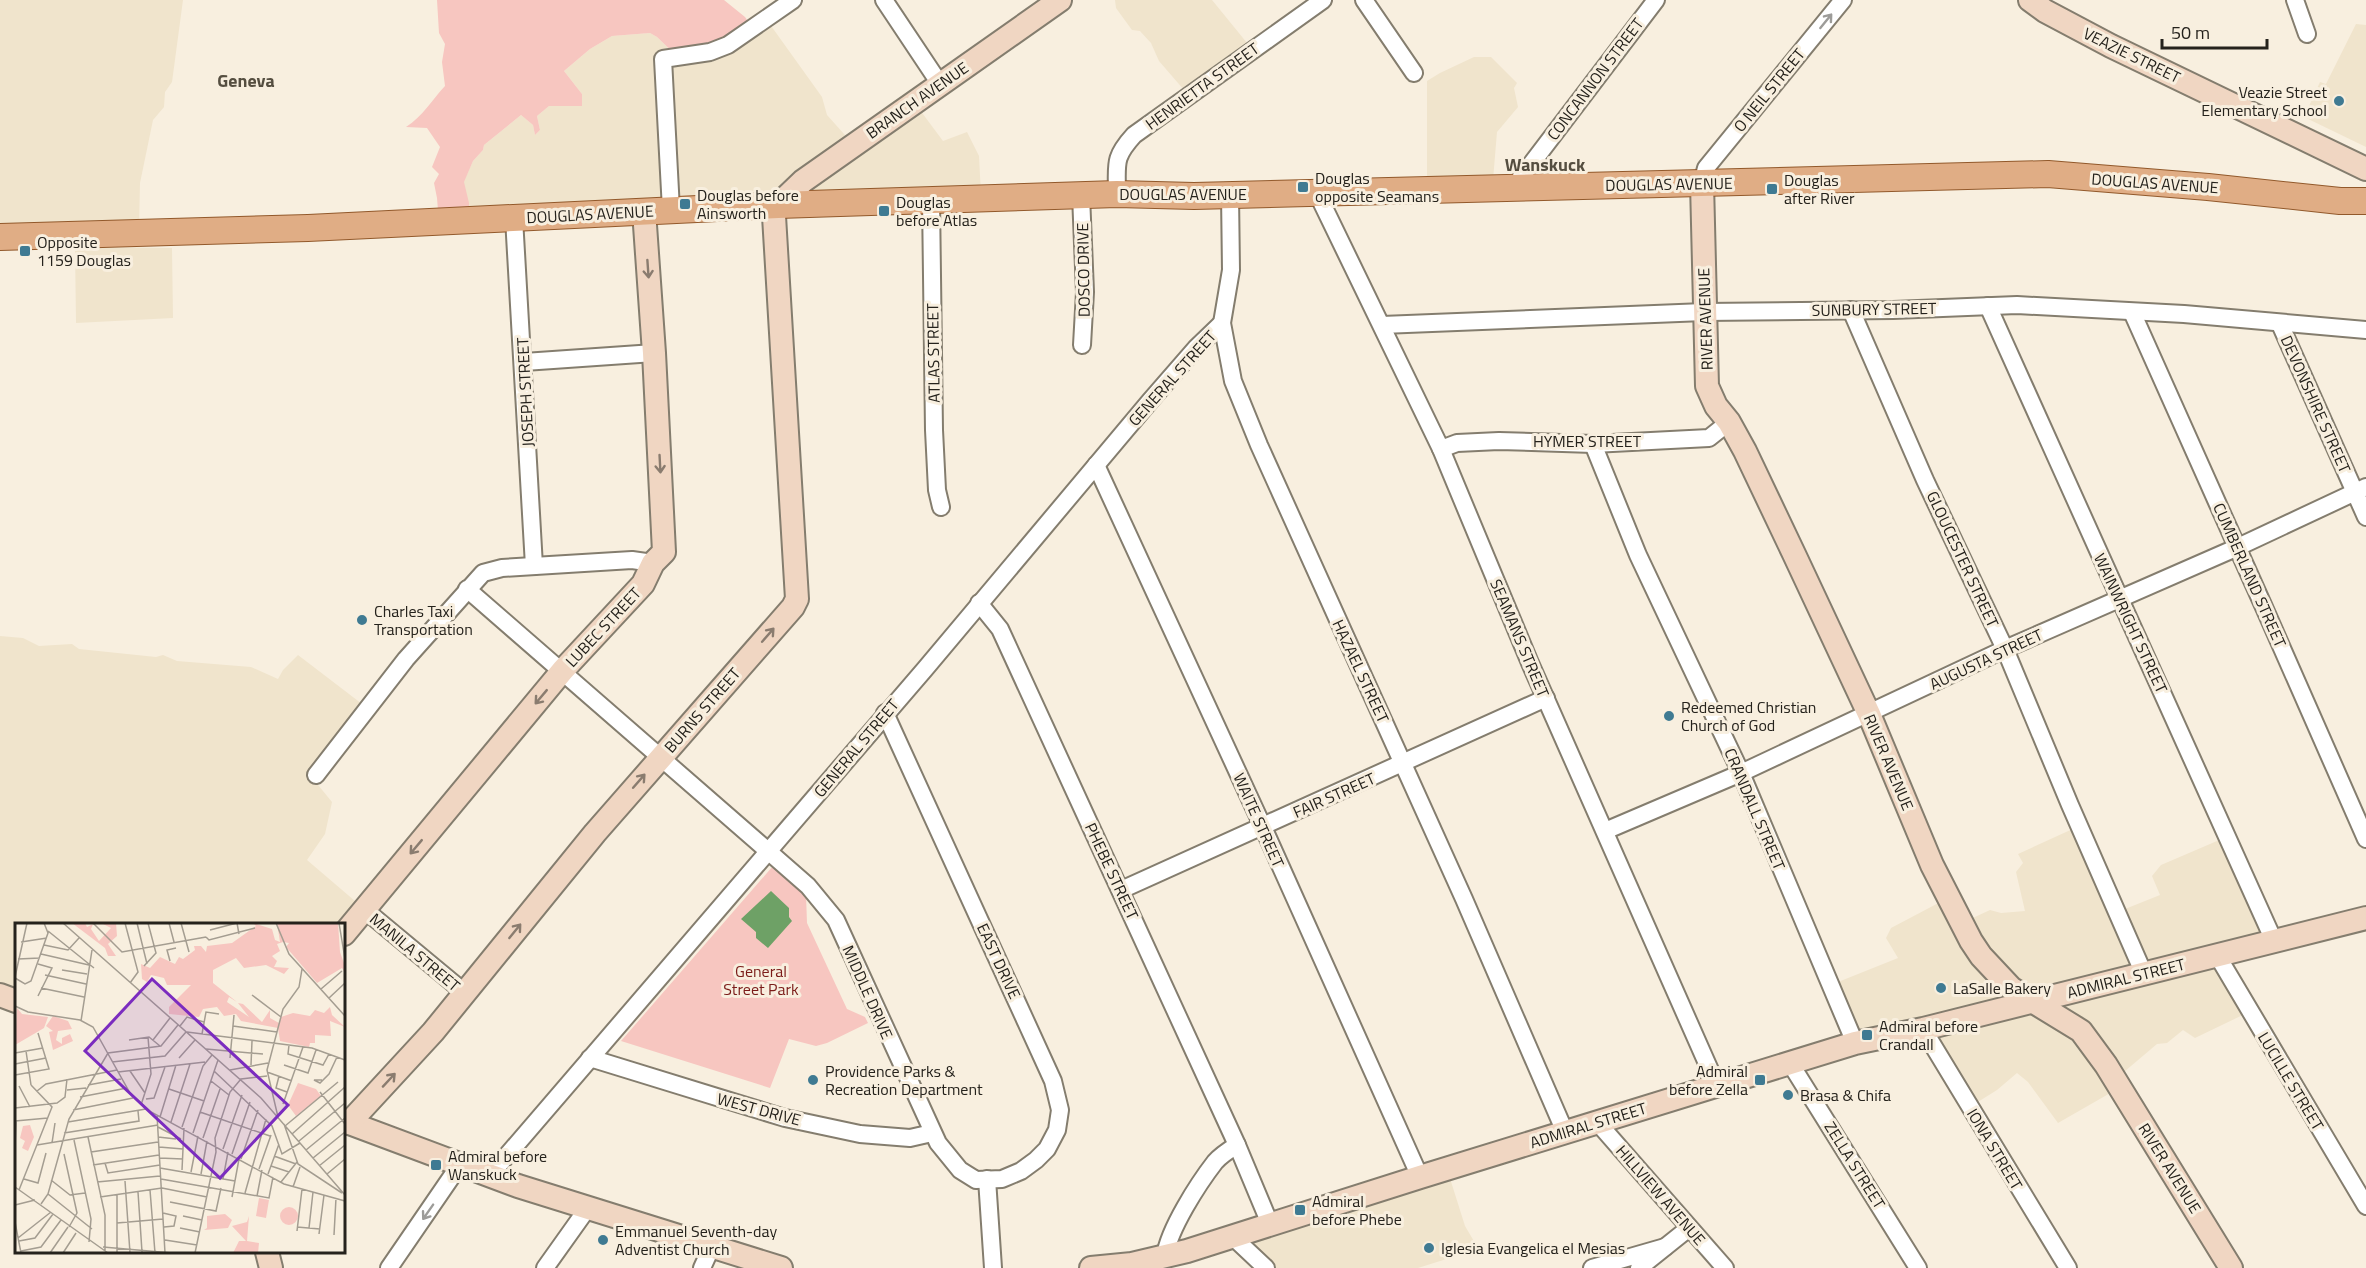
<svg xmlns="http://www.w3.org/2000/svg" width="2366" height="1268" font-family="'Titillium Web',sans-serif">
	<rect width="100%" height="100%" fill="#f8efdf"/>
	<g fill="#f0e4cc">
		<polygon points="0,0 183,0 172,82 165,92 164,107 153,120 140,183 139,228 0,238"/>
		<polygon points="1115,0 1212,0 1256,54 1191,98 1159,61 1151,43 1140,31 1132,30 1116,8"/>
		<polygon points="769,23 822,97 827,115 853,144 914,102 943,141 967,132 979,156 981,195 472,223 463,183 473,161 483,150 484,145 521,115 533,125 535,135 540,130 537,116 550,105 582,94 564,71 590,49 612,36 650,33 657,37 684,63"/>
		<polygon points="2356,24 2366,25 2366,147 2304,117 2320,82 2326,84"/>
		<polygon points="1474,57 1491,57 1517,83 1514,88 1518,107 1497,132 1493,180 1427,179 1427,81 1440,73"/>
		<polygon points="75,247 172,248 173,318 76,323"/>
		<polygon points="0,636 23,638 39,646 72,644 79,649 156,657 163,655 177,661 251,667 278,679 283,670 298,655 366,707 314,780 332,802 325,834 307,860 362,907 344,924 16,924 16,1006 0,1001"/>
		<polygon points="2077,827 2120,911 2160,895 2152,876 2161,865 2224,838 2273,938 2224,958 2249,1012 2195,1038 2183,1030 2167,1043 2157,1044 2118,1077 2119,1088 2058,1123 2028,1082 2017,1073 1997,1090 1973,1105 1925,1032 1868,1048 1833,984 1898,958 1886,938 1891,928 1946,899 1962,923 1990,910 2001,913 2025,911 2016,872 2023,863 2018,854"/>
		<polygon points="1448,1172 1465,1226 1478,1248 1475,1250 1418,1268 1267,1268 1242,1238"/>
	</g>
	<g fill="#f7c6c0">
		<path d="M437 0H724L745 17 756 33 684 63 657 37 650 33 612 36 590 49 564 71 582 94V106H549L537 116 540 130 535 135 533 125 521 115 484 145 483 150 473 161 464 182 469 203V222L439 223 437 198 434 183 439 174 432 167 440 147 427 128 406 127C423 116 431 101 445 86L442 62 445 44 439 33Z"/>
		<polygon points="773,866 806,895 807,923 847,1009 865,1017 868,1023 827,1043 816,1046 789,1039 770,1088 621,1041"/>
	</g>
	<polygon fill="#6ea166" points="771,891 789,908 789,917 792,921 768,948 756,938 756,932 741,919"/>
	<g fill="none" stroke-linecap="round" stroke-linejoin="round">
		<defs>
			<g id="street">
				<polyline points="884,0 940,84"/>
				<polyline points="1364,0 1414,73"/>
				<polyline points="2295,0 2307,34"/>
				<polyline points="1702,183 1706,168 1843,0"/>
				<polyline points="1513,188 1656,0"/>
				<polyline points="1317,193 1441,449 1530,663 1717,1086"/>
				<path d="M1117 194C1117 164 1113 158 1134 135L1323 0"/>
				<polyline points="1081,195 1085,292 1082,345"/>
				<polyline points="1230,195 1231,270 1222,323 1233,381 1259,445 1464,899 1565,1132"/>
				<polyline points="931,199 934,430 937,490 941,507"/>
				<polyline points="671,210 663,59 710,52 728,45 793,0"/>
				<polyline points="514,218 534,566"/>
				<polyline points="1988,306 2274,941"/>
				<polyline points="1851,310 1925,480 2005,649 2070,805 2144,974"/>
				<path d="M2132 312C2211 487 2289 663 2366 839"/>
				<polyline points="2280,324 2366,517"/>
				<polyline points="1382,325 1704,312 1893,310 2017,305 2184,314 2366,330"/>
				<polyline points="524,362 654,353"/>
				<polyline points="1593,444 1638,555 1741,773 1855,1043"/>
				<polyline points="1441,449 1457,443 1499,441 1593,444 1709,438 1729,422"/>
				<polyline points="1096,465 1263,827 1420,1177"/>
				<polyline points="467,589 768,851 808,886 836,920 938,1143 960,1170 976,1180 1002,1179 1021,1171 1036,1160 1047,1149 1057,1130 1060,1110 1053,1081 885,713"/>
				<polyline points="979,603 1000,629 1237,1145 1270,1224"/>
				<polyline points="316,775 406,659 483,573 502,568 632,560 653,563"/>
				<polyline points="1605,831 1741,773 2005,649 2238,547 2366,487"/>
				<polyline points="1121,890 1546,698"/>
				<polyline points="365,910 465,993"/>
				<polyline points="2217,955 2366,1206"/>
				<polyline points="1923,1029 2068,1268"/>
				<polyline points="590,1058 785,1118 860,1134 910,1138 932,1133"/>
				<polyline points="1790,1063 1918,1268"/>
				<polyline points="1598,1123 1725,1268"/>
				<polyline points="491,1174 925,669 1150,401 1196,348 1222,323"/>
				<polyline points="987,1179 993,1268"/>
				<polyline points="1233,1237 1266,1268"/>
				<path d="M1165 1256C1169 1229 1198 1184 1215 1162 1221 1155 1229 1150 1237 1145"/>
				<polyline points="389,1268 461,1163"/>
				<polyline points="545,1268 587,1209"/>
				<polyline points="702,1268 712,1246"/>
				<polyline points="1592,1268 1665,1247"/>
				<polyline points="1639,1268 1689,1228"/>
			</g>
			<g id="secondary">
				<polyline points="2030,0 2045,11 2111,46 2366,169"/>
				<polyline points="1702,183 1707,386 1716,406 1729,422 1745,451 1794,554 1869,714 1932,865 1971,941 1981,956 2011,988 2081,1031 2106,1065 2231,1268"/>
				<polyline points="344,934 563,670 643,584 653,563 664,552 654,353 644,211"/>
				<polyline points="0,995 16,1001"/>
				<polyline points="344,1121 518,1186 781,1268"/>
				<polyline points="349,1123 433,1032 595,833 793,607 797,599 774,216 778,205 803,181 1060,0"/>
				<polyline points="267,1252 271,1268"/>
				<polyline points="1091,1268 1132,1264 1187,1251 1420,1177 1855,1043 1923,1029 2366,918"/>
			</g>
			<polyline id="primary" points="0,237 308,228 778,205 1117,194 1194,196 2048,174 2208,187 2340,201 2366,201"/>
		</defs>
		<use href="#street" stroke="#847d6e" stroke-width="20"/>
		<use href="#secondary" stroke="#847d6e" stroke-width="26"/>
		<use href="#primary" stroke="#92592b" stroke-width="28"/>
		<use href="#street" stroke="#fff" stroke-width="16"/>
		<use href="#secondary" stroke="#f0d6c2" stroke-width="22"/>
		<use href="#primary" stroke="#e0ad85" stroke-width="26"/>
	</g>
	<defs><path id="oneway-shaft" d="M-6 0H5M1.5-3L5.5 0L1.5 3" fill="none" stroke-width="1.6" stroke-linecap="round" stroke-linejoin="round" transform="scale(1.5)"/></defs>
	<g stroke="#9d9c99">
		<use href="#oneway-shaft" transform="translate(1826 21) rotate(-51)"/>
		<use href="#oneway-shaft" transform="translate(428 1212) rotate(125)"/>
	</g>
	<g stroke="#8a7c6f">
		<use href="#oneway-shaft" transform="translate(648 269) rotate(86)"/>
		<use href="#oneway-shaft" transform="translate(660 464) rotate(87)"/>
		<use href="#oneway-shaft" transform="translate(768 635) rotate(-49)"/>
		<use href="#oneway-shaft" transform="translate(541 697) rotate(130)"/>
		<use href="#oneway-shaft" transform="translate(639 781) rotate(-49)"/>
		<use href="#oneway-shaft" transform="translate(416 847) rotate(130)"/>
		<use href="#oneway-shaft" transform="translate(515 931) rotate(-51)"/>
		<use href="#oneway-shaft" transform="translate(389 1080) rotate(-47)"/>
	</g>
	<g fill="#3f7a92" stroke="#f8efdf" stroke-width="2">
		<circle cx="2339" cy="101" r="6"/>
		<rect x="1297" y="181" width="12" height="12" rx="3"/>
		<rect x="1766" y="183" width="12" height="12" rx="3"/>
		<rect x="679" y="198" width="12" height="12" rx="3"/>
		<rect x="878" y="205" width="12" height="12" rx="3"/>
		<rect x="19" y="245" width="12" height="12" rx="3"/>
		<circle cx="362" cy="620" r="6"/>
		<circle cx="1669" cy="716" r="6"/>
		<circle cx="1941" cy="988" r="6"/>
		<rect x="1861" y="1029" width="12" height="12" rx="3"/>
		<circle cx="813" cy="1080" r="6"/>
		<rect x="1754" y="1074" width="12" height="12" rx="3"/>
		<circle cx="1788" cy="1095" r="6"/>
		<rect x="430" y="1159" width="12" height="12" rx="3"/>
		<rect x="1294" y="1204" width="12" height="12" rx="3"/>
		<circle cx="603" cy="1240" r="6"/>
		<circle cx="1429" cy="1248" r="6"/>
	</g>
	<g text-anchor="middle" stroke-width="6" stroke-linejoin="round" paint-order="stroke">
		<g font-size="16" fill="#25221c" stroke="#f8efdf">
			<text transform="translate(2132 55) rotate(26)" y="6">VEAZIE STREET</text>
			<text transform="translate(1595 79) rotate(-53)" y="6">CONCANNON STREET</text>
			<text transform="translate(1202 86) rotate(-36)" y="6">HENRIETTA STREET</text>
			<text transform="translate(1769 90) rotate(-51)" y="6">O NEIL STREET</text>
			<text transform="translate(917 100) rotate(-35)" y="6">BRANCH AVENUE</text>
			<text transform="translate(2155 183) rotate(4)" y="6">DOUGLAS AVENUE</text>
			<text transform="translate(1669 184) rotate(-1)" y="6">DOUGLAS AVENUE</text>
			<text x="1183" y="200">DOUGLAS AVENUE</text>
			<text transform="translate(590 214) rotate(-3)" y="6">DOUGLAS AVENUE</text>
			<text transform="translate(1083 270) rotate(-91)" y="6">DOSCO DRIVE</text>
			<text transform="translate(1874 309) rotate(-1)" y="6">SUNBURY STREET</text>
			<text transform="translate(1705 319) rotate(-92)" y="6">RIVER AVENUE</text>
			<text transform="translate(933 353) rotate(-91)" y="6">ATLAS STREET</text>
			<text transform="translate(1172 378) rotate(-48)" y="6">GENERAL STREET</text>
			<text transform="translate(525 392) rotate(-93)" y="6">JOSEPH STREET</text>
			<text transform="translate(2316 404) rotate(66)" y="6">DEVONSHIRE STREET</text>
			<text x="1587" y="447">HYMER STREET</text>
			<text transform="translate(1963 559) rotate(65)" y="6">GLOUCESTER STREET</text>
			<text transform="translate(2250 575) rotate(66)" y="6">CUMBERLAND STREET</text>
			<text transform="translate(2131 623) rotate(65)" y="6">WAINWRIGHT STREET</text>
			<text transform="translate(603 627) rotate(-47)" y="6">LUBEC STREET</text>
			<text transform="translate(1520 638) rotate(67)" y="6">SEAMANS STREET</text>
			<text transform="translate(1986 659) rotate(-25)" y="6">AUGUSTA STREET</text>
			<text transform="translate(1361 671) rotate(65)" y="6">HAZAEL STREET</text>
			<text transform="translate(702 710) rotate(-49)" y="6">BURNS STREET</text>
			<text transform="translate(856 748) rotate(-50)" y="6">GENERAL STREET</text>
			<text transform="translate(1889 762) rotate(67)" y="6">RIVER AVENUE</text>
			<text transform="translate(1334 795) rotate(-24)" y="6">FAIR STREET</text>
			<text transform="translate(1755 809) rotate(67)" y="6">CRANDALL STREET</text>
			<text transform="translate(1259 820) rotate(66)" y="6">WAITE STREET</text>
			<text transform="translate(1112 871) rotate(65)" y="6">PHEBE STREET</text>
			<text transform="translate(415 952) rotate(40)" y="6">MANILA STREET</text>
			<text transform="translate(999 961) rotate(65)" y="6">EAST DRIVE</text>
			<text transform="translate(2126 978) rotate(-14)" y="6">ADMIRAL STREET</text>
			<text transform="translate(868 992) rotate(66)" y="6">MIDDLE DRIVE</text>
			<text transform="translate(2291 1081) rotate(59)" y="6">LUCILLE STREET</text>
			<text transform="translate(759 1109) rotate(15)" y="6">WEST DRIVE</text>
			<text transform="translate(1588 1125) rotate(-17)" y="6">ADMIRAL STREET</text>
			<text transform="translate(1995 1149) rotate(59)" y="6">IONA STREET</text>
			<text transform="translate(1855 1165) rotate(58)" y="6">ZELLA STREET</text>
			<text transform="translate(2170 1168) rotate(58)" y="6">RIVER AVENUE</text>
			<text transform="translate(1661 1195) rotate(49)" y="6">HILLVIEW AVENUE</text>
		</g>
		<g font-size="16" fill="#25221c" stroke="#f8efdf" text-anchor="start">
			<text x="2327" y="98" text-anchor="end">Veazie Street<tspan x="2327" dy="18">Elementary School</tspan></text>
			<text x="1315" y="184">Douglas<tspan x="1315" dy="18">opposite Seamans</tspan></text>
			<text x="1784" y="186">Douglas<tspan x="1784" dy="18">after River</tspan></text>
			<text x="697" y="201">Douglas before<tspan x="697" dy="18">Ainsworth</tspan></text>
			<text x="896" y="208">Douglas<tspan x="896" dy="18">before Atlas</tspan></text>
			<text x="37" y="248">Opposite<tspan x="37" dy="18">1159 Douglas</tspan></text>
			<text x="374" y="617">Charles Taxi<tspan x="374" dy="18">Transportation</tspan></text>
			<text x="1681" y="713">Redeemed Christian<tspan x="1681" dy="18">Church of God</tspan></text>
			<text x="1953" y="994">LaSalle Bakery</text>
			<text x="1879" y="1032">Admiral before<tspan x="1879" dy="18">Crandall</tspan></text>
			<text x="825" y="1077">Providence Parks &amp;<tspan x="825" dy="18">Recreation Department</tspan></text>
			<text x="1748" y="1077" text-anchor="end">Admiral<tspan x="1748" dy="18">before Zella</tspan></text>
			<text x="1800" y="1101">Brasa &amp; Chifa</text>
			<text x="448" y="1162">Admiral before<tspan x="448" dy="18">Wanskuck</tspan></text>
			<text x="1312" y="1207">Admiral<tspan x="1312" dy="18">before Phebe</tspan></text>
			<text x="615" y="1237">Emmanuel Seventh-day<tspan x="615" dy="18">Adventist Church</tspan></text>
			<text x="1441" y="1254">Iglesia Evangelica el Mesias</text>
		</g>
		<g font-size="16" fill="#7b1c19" stroke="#f8efdf">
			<text x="761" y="977">General<tspan x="761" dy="18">Street Park</tspan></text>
		</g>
		<g font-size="18" font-weight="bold" fill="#554e40" stroke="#f8efdf">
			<text x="246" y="87">Geneva</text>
			<text x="1545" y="171">Wanskuck</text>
		</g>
	</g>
	<g transform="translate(15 923)">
		<rect width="330" height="330" fill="#f8efdf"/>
		<path d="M57 0H70L72 4 78 1 76 6 84 18 96 5 86 0H101L102 13 93 21 101 33H93L90 25ZM238 0 257 6 260 17 265 19 262 0H323L325 29 330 43V50L327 45 302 60 271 24 274 20 268 19 262 21 265 28 257 33 262 38 259 44 274 45 269 51 251 42 229 45 221 35 198 47V60L222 79 214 74 212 79 234 94 223 80 228 81 247 99 255 87V95L264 100 266 94 278 90 295 93 300 87 309 90 315 84 317 92 330 104 315 98 316 113 300 112V120H307H295L294 124 265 118 263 105 226 98 221 91 209 93 202 84 188 86 184 94 154 91V84L176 62H152L149 55 136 52 132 59 127 56 126 41 135 45 145 34 160 41 164 34 168 36 180 27 179 23H186L191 29 192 23 217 20 241 3ZM2 85 7 91 33 94 29 105 0 122ZM38 93 53 98 57 106 43 108 41 117 47 121V115L55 111 58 118 38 127 34 109 38 108 31 103ZM283 160 301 166 306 173 281 193 273 182ZM15 202 19 214 13 228 7 225 10 218 5 215 8 203ZM244 275 254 277 251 295 241 293ZM265 293a9 9 0 1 1 18 0a9 9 0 1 1-18 0ZM210 291 217 297 213 305 189 307 192 305V293ZM234 293 232 318 244 320 243 330H218L224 318H231L217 303 232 299Z" fill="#f7c6c0"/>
		<path fill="none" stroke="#a49d91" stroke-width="1.5" d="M48 0 246 175 330 272M78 0 107 29 191 14M110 0 123 49 115 60M122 0 132 41M154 0 159 19M166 0 174 29M261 0 274 31 330 93M324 0 330 36M195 7 222 0 224 11M33 8 79 45M191 14 194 17 240 5M6 19 32 15M29 22 53 27 64 15M26 31 74 42M3 36 25 35M155 38 152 27 161 25M23 41 37 45 23 73M129 43 141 30 133 0M47 47 72 51M30 52 71 61M0 54 12 0M0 55 10 61 16 58 33 10 29 0M26 65 69 74M306 66 327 48M237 72 266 94M314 75 330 60M0 83 13 89 65 97 78 104 115 170 136 189 269 261 330 278M66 98 77 27M165 103 172 94 189 99M218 103 262 109M172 109 297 125 330 137M187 111 191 89 204 91M114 117 134 114 145 123M138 117 155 95M274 122 273 131 308 142 314 131M191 126 248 131M11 128 16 162M0 130 28 125M164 135 180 117M215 135 219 92M97 139 150 133 171 109M0 141 31 135M236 142 237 118M269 142 293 150 301 127M215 147 253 140M115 148 130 170M199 148 257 203 267 231 285 220M103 149 190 139M252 149 277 158M0 152 34 146 23 110M264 153 261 165 272 169M307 157H299L305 160 314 151 322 134M196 158 214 172M73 162 106 156M4 163 15 184M154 166 189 178M52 167 71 165M22 168 31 161 102 147M305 169 330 201M65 174 112 165M131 176 139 175 150 144M268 181 288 124M126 182 136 151 133 114M0 185 42 180 50 174 52 156M58 187 118 175M185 189 255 213M142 192 150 330M145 194 161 142M263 194 252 147 268 86 284 64 287 46M0 198 33 195M53 199 131 186M156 199 175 141M269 201 283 241 327 270M270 203 323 159M143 204 166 216M167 204 188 143 197 132M49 210 124 198 123 188M178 210 203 137M277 211 330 164M73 214 90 292V328M143 214 161 216M188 215 205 166M59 217 76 296 74 319M284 218 330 180M37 220 40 200M22 222 143 202M144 224 168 226M0 225 1 198M208 226 227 172M291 227 330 195M76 229 143 219M49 231 62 290 54 304M217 231 235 179M259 233 281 241M144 235 168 236M298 235 330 209M226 236 243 187M90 240 93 250 145 242M78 242 144 232M256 243 274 249M304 243 330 222M145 245 220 258M244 246 256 212M167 247 169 205M176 249 183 213M186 251 192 218M253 251 264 221M312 251 330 236M9 256 23 260 31 230M146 256 254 275 258 254M208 256 213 229M36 257 55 272 70 270M110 258 115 330M82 259 145 253M266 259 282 239M0 264 93 330M278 264 285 244M4 267 37 184 16 162M135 267 140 330M123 269 127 329M230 270 251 196M33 271 77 306M102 272V330M242 273 247 247M85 274 147 265 192 274M217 274 224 236M155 279 201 288 206 265M26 281 33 271 54 196 93 130 146 123 163 102M0 282 20 277M148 290 161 293 159 303 149 304M168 293 187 297M0 299 6 330M102 300 148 296M282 304 305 306M165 305 185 309M294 305 298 269M282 308 287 266M304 311 309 272M319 312 321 275M3 315 36 289M150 317 182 322M4 318 20 315 38 291M88 324 157 330M6 328 26 324 46 297M35 330 53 304M48 330 61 310M180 330 201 229 200 215 215 169 226 156 252 153"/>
		<path fill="#7b2cbf" fill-opacity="0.15" stroke="#7b2cbf" stroke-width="3" d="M137 56 273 182 205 255 70 128Z"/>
		<rect width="330" height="330" fill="none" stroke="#25221c" stroke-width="3"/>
	</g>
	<path d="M2162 39v9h105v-9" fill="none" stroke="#25221c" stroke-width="3"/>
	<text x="2171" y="39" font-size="18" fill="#25221c" stroke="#f8efdf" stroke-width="4.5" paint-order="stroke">50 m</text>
</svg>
